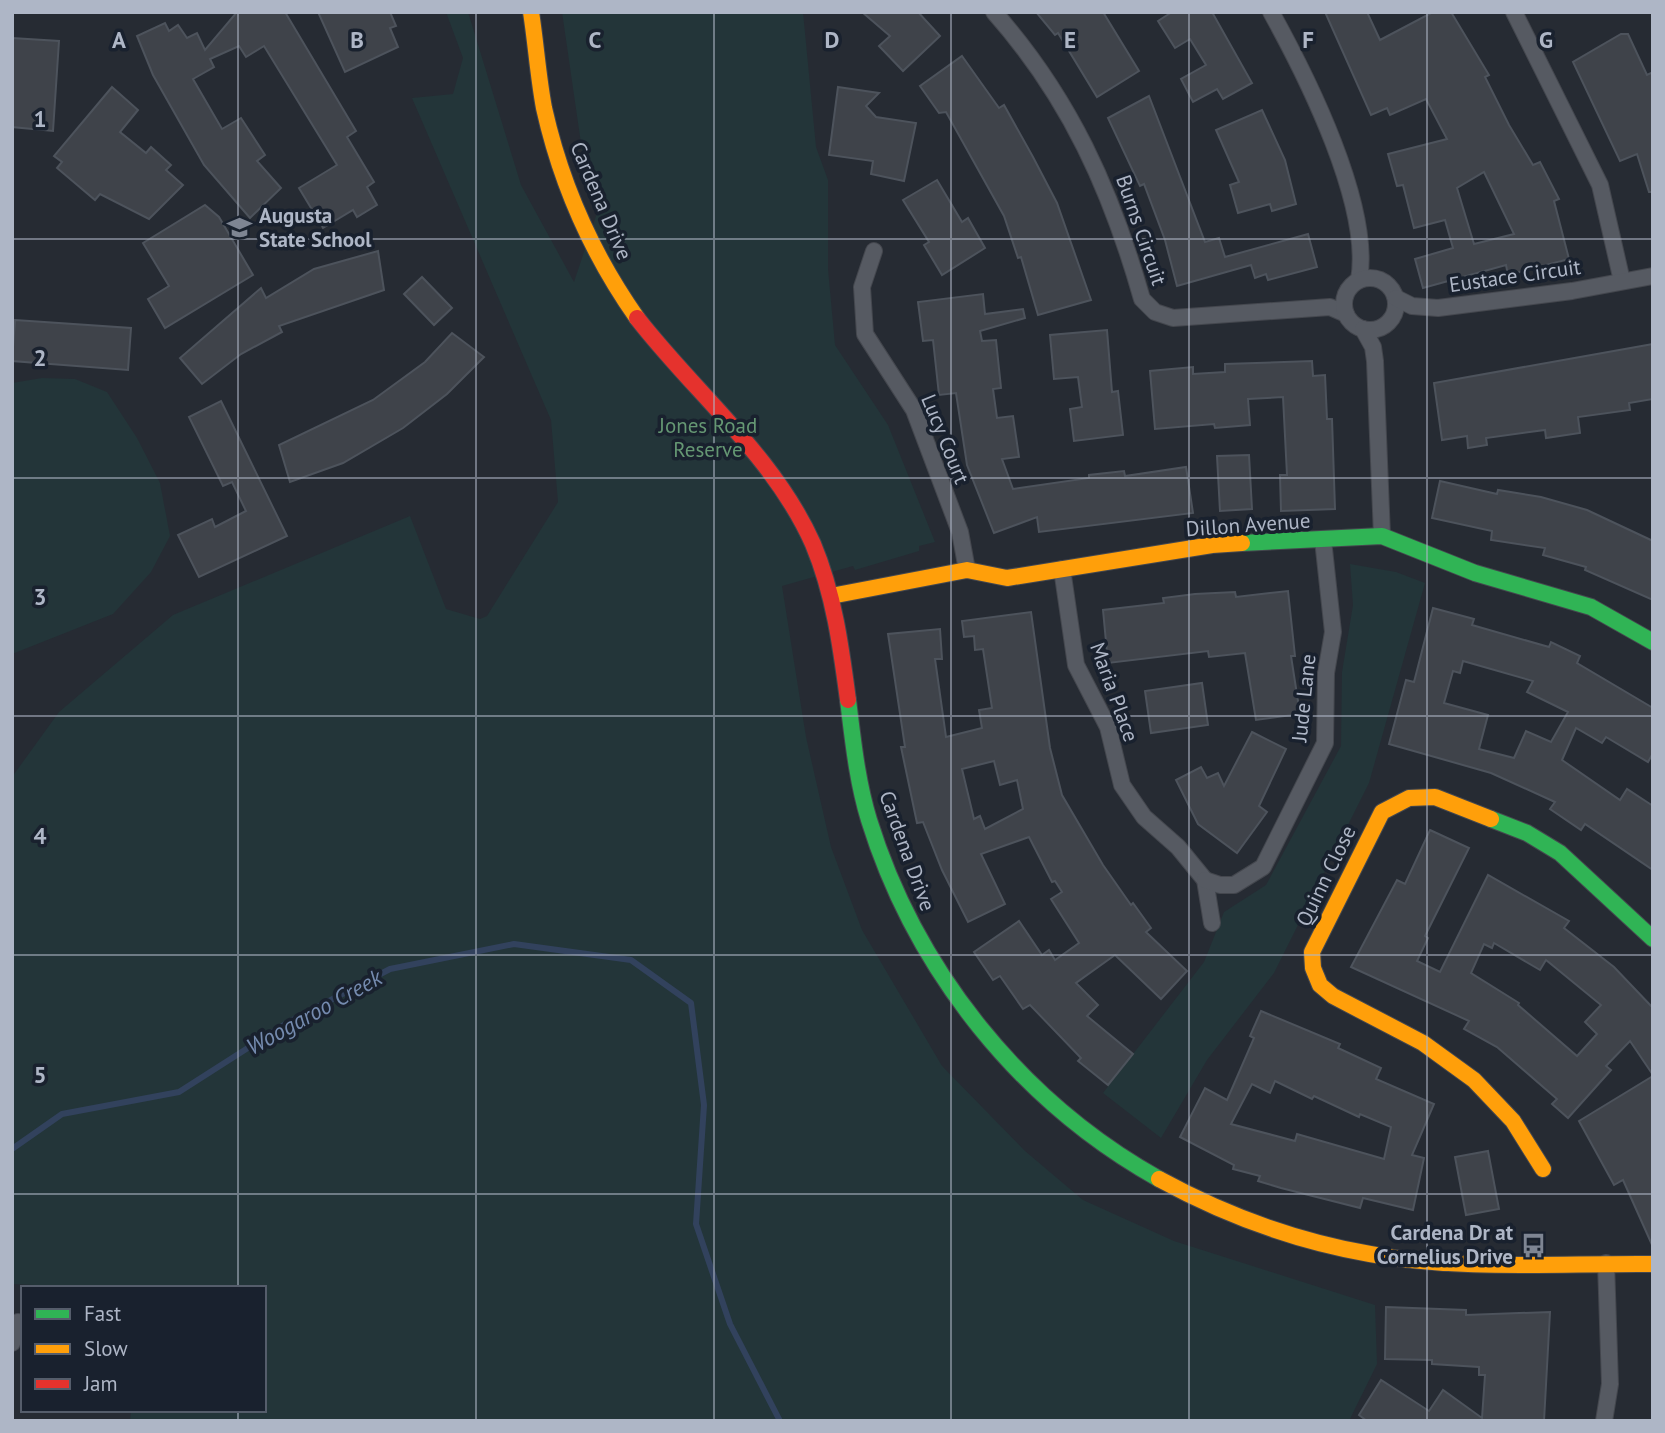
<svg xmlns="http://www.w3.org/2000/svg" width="1665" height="1433" font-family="'PT Sans',sans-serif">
	<rect width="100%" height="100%" fill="#262b33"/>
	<g fill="#233539">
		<polygon points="446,12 468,12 521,185 574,282 601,201 585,171 562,12 803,12 816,147 828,180 828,269 835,345 888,425 935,542 919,546 919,551 855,570 853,566 782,586 806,737 831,847 862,930 942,1066 1025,1151 1083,1200 1174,1241 1375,1305 1377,1364 1349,1421 130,1421 131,1410 264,1410 264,1288 100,1288 12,1284 12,777 59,712 173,615 410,516 446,609 480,619 487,616 558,502 551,420 412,98 453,94 463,58"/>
		<polygon points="42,378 75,379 107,392 137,438 160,483 170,536 151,572 113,614 12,654 12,383"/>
		<polygon points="1350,564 1396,572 1425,583 1369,783 1274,973 1207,1060 1161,1138 1103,1093 1204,962 1224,912 1266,885 1341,746 1342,672 1353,605"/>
	</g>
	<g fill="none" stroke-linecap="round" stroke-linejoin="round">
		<polyline stroke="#32425d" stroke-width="6" points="12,1149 62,1114 179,1092 287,1023 390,969 514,944 631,960 691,1003 704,1105 696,1224 730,1324 780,1421"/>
	</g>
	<g fill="#3f434a" stroke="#4d535c" stroke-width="2" fill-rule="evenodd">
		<polygon points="237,12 285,12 356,131 347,137 374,182 367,187 377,205 357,217 353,210 323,228 299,188 337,165 264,46 246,57 239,46 210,59 214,67 193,79 222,129 241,118 265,155 257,161 281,188 250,218 204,165 153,75 137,36 165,23 169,31 178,25 187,38 197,33 205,50"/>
		<polygon points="318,12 390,12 396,26 390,28 398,47 345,72"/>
		<polygon points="862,12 918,12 940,36 903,71 879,46 890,36"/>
		<polygon points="1036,12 1103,12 1139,71 1097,97 1058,33 1055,35"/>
		<polygon points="1172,12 1212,12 1252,83 1223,99 1217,89 1193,102 1181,79 1206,65 1190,39 1175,48 1158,21"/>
		<path d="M1325 12H1367L1380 40 1433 12H1451L1489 75 1485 77 1509 125 1533 165 1540 162 1559 199 1554 201 1569 259 1508 275 1506 265 1423 288 1415 259 1453 248 1445 220 1414 228 1403 185 1397 186 1388 154 1447 139 1426 99 1390 115 1387 108 1371 115ZM1484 172 1514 234 1474 244 1457 188Z"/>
		<polygon points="1621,34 1628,34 1647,75 1653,72 1653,192 1649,192 1637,154 1620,161 1573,62"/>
		<polygon points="12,38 59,41 53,131 12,127"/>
		<polygon points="962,56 999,108 1004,105 1033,157 1057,203 1091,300 1038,315 1021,257 1018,258 1004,216 946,112 939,113 920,86"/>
		<polygon points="112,87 138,110 120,132 146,153 151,147 171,165 166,170 183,185 149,219 100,194 95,200 57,168 62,162 54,156"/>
		<polygon points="838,87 879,93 866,106 876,117 916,123 904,181 871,174 873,161 829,155"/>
		<polygon points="1149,96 1205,242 1219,238 1225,257 1308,234 1317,267 1268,280 1266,274 1255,278 1251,265 1177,286 1165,240 1144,184 1140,186 1108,118"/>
		<polygon points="1262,110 1285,160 1296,204 1272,211 1270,204 1238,213 1230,185 1239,182 1216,130"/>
		<polygon points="937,180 962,222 968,218 985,248 942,275 924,245 929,242 903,200"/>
		<polygon points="205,205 219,217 253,275 165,328 148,299 169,286 143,243"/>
		<polygon points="378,251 384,290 279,326 282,332 241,354 202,384 180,358 261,288 266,298 314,269"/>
		<polygon points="422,277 452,308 434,325 404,294"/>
		<polygon points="983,294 985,314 1023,309 1025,318 980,331 982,341 996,340 1001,388 993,389 997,418 1013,416 1019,457 1002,459 1013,489 1089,478 1089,475 1124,471 1125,476 1186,467 1193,513 1039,532 1037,517 994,533 967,465 956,393 939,395 933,340 923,341 918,302"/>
		<polygon points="15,320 131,328 128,370 12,361"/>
		<polygon points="1107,330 1112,392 1118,391 1123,435 1074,441 1070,409 1082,407 1078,377 1054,379 1050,335"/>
		<polygon points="452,333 484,357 447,394 403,428 343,463 290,482 279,445 373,400 425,362"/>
		<polygon points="1653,344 1653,399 1629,403 1630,410 1578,417 1580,433 1546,438 1545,430 1486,438 1487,445 1468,448 1467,436 1442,440 1434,383"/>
		<polygon points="1312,361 1313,376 1325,375 1327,419 1332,419 1335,509 1281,511 1280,475 1287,475 1283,397 1248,399 1250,425 1215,428 1214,424 1155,429 1150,371 1193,367 1193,374 1225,372 1225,364"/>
		<polygon points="221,401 287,536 199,577 178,535 212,519 215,527 246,511 232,482 223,486 189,417"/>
		<polygon points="1249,455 1252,509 1220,511 1217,456"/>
		<polygon points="1440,481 1497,494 1498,490 1541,497 1587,510 1653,541 1653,600 1585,570 1586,567 1543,555 1545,548 1491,540 1492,531 1432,518"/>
		<polygon points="1288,591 1295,656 1291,656 1300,714 1256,720 1245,653 1209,657 1208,651 1108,663 1103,610 1164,603 1163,598 1195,594 1235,592 1236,597"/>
		<path d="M1433 608 1474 619 1472 625 1549 647 1551 642 1580 656 1577 663 1653 708V753L1648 762 1606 737 1602 743 1576 728 1562 760 1620 800 1627 789 1653 806V870L1585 824 1581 830 1550 809 1555 802 1491 773 1389 744 1406 680 1414 682ZM1463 661 1533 681 1527 692 1568 712 1551 742 1526 731 1514 758 1479 749 1488 715 1444 703 1453 671 1460 673Z"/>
		<path d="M1031 612 1050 748 1062 795 1103 865 1131 905 1133 903 1151 928 1146 932 1187 971 1161 999 1115 955 1076 983 1098 1005 1087 1016 1133 1054 1108 1085 1078 1061 1081 1058 1030 1005 1023 1009 1000 976 993 980 974 952 1019 921 1042 955 1049 950 1055 960 1079 943 1051 899 1062 892 1055 881 1052 882 1029 837 981 854 1005 904 968 922 942 870 923 822 917 823 901 747H905L888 634 940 629 942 659H935L946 737 982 728 979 710 992 708 983 649 975 650 974 636 964 637 962 621ZM994 761 1000 785 1017 780 1023 809 985 829 980 816 974 819 962 769Z"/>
		<polygon points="1202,683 1208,725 1151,733 1145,691"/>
		<polygon points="1252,732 1286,749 1259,806 1267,812 1237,853 1198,824 1176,780 1201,767 1207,778 1218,773 1224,786"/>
		<path d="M1430 830 1469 848 1425 936 1428 938 1417 961 1440 972 1488 875 1569 921 1564 928 1614 967 1653 1008V1075L1630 1041 1606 1066 1611 1070 1568 1118 1552 1104 1557 1099 1497 1047 1464 1029 1469 1021 1351 967 1397 880 1405 884ZM1494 943 1540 970 1546 960 1601 1005 1585 1022 1597 1034 1577 1056 1518 1005 1519 1003 1471 973 1484 944 1492 948Z"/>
		<path d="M1261 1011 1340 1044 1338 1048 1381 1068 1376 1079 1434 1104 1412 1155 1424 1158 1413 1210 1363 1198 1360 1208 1281 1188 1258 1181 1260 1176 1233 1169 1234 1165 1180 1137 1205 1088 1227 1100 1254 1038 1250 1036ZM1275 1081 1312 1099 1314 1096 1359 1117 1360 1114 1391 1127 1384 1159 1297 1134 1295 1141 1231 1124 1252 1084 1270 1093Z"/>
		<polygon points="1653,1076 1653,1247 1623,1180 1614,1185 1579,1121"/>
		<polygon points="1488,1151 1499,1209 1466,1215 1455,1157"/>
		<polygon points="1386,1307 1466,1310 1466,1315 1550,1312 1544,1421 1367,1421 1359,1415 1381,1380 1429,1411 1443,1390 1482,1418 1485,1375 1479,1375 1479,1367 1432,1364 1432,1360 1385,1359"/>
	</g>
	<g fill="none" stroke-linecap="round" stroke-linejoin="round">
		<defs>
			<g id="street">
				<path d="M994 12C1070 98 1111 190 1142 299L1155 312 1173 318 1330 307 1346 314"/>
				<path d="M1271 12C1307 77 1372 206 1359 280"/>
				<polyline points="1514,12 1600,185 1622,281"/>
				<polyline points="874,251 862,287 865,334 914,410 960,532 967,570"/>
				<circle cx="1370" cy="304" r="26"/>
				<polyline points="1396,298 1412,306 1438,308 1572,291 1653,276"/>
				<polyline points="1363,329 1373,347 1375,361 1382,536"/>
				<polyline points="1062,569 1076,665 1108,727 1122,785 1144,817 1178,847 1205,880 1212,923"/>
				<polyline points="1205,880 1220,885 1234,885 1263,867 1325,743 1326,673 1333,632 1323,540"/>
				<polyline points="12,1343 18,1322"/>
				<polyline points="1604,1421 1610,1384 1606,1263"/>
			</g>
			<g id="fast">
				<polyline points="1242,543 1382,536 1475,573 1591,607 1653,642"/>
				<path d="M848 700C853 740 857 781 869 820 916 971 1021 1102 1159 1179"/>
				<polyline points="1491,819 1527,833 1560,853 1653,939"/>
			</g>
			<g id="slow">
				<path d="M531 12C536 44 538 76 544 108 561 184 592 254 637 318"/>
				<polyline points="831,596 967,570 1007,578 1212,545 1242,543"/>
				<polyline points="1491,819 1435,797 1409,798 1382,812 1312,952 1313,968 1320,985 1333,996 1423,1043 1474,1080 1513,1121 1543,1169"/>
				<path d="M1159 1179C1225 1215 1295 1241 1370 1254 1462 1271 1560 1263 1653 1264"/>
			</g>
			<path id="jam" d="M637 318C695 393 774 456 813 544 834 594 841 647 848 700"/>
		</defs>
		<use href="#street" stroke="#44474e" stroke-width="18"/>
		<use href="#fast" stroke="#44474e" stroke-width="18"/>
		<use href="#slow" stroke="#44474e" stroke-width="18"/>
		<use href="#jam" stroke="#44474e" stroke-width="18"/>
		<use href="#street" stroke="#565a62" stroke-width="16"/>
		<use href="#fast" stroke="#30b455" stroke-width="16"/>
		<use href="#slow" stroke="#ff9f0a" stroke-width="16"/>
		<use href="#jam" stroke="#e5322d" stroke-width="16"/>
	</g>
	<path fill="none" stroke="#aeb6c6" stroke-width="2" stroke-opacity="0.55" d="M238 12V1288M476 12V1421M714 12V1421M951 12V1421M1189 12V1421M1427 12V1421M12 239H1653M12 478H1653M12 716H1653M12 955H1653M12 1194H1653M238 1410V1421"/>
	<defs>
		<symbol id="school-bare" viewBox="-9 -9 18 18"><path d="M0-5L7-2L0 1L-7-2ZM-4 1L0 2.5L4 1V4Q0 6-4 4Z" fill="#7e8593" stroke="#19212e" stroke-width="2.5" paint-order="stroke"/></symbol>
		<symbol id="bus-bare" viewBox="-9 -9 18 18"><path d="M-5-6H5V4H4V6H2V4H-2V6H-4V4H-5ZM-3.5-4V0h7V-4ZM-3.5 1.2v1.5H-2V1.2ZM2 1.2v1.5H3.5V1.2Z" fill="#7e8593" stroke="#19212e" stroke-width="2.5" paint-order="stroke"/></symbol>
	</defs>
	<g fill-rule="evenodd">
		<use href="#school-bare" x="222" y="210" width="35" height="35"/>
		<use href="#bus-bare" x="1516" y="1228" width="35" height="35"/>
	</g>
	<g text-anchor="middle" stroke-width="7" stroke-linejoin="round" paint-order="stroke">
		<g font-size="21" fill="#aeb6c6" stroke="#19212e">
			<text transform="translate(601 201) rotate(67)" y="7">Cardena Drive</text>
			<text transform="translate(1141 230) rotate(71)" y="7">Burns Circuit</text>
			<text transform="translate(1515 276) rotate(-8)" y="7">Eustace Circuit</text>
			<text transform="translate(945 439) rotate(68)" y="7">Lucy Court</text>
			<text transform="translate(1248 525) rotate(-4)" y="7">Dillon Avenue</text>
			<text transform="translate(1114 692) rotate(70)" y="7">Maria Place</text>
			<text transform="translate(1304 698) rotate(-84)" y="7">Jude Lane</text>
			<text transform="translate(907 851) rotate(70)" y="7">Cardena Drive</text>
			<text transform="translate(1326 876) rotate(-64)" y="7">Quinn Close</text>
		</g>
		<g font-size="21" font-weight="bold" fill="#aeb6c6" stroke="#19212e" text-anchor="start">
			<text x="259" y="223">Augusta<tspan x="259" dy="24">State School</tspan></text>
			<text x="1513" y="1240" text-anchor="end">Cardena Dr at<tspan x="1513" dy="24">Cornelius Drive</tspan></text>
		</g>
		<g font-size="21" fill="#659773" stroke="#19212e">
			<text x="708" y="433">Jones Road<tspan x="708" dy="24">Reserve</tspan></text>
		</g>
		<g font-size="23" font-style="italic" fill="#758baf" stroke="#19212e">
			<text transform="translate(314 1012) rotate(-29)" y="8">Woogaroo Creek</text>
		</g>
	</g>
	<g font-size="23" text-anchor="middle" font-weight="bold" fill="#aeb6c6" stroke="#19212e" stroke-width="7" stroke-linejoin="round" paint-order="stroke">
		<text x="119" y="48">A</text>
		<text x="357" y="48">B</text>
		<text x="595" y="48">C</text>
		<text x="832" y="48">D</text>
		<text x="1070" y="48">E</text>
		<text x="1308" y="48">F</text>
		<text x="1546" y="48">G</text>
		<text x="40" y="127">1</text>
		<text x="40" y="366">2</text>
		<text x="40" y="605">3</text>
		<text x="40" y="844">4</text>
		<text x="40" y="1083">5</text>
	</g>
	<rect width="1665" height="1433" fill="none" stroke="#aeb6c6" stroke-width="28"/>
	<rect x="21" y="1286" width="245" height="126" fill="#19212e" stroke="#555d6b" stroke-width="2"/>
	<rect x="35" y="1309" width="35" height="10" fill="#30b455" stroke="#555d6b" stroke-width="2"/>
	<text x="84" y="1321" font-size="21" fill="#aeb6c6">Fast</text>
	<rect x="35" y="1344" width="35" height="10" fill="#ff9f0a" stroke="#555d6b" stroke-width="2"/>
	<text x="84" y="1356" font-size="21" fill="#aeb6c6">Slow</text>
	<rect x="35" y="1379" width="35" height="10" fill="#e5322d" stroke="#555d6b" stroke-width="2"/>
	<text x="84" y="1391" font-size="21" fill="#aeb6c6">Jam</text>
</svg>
